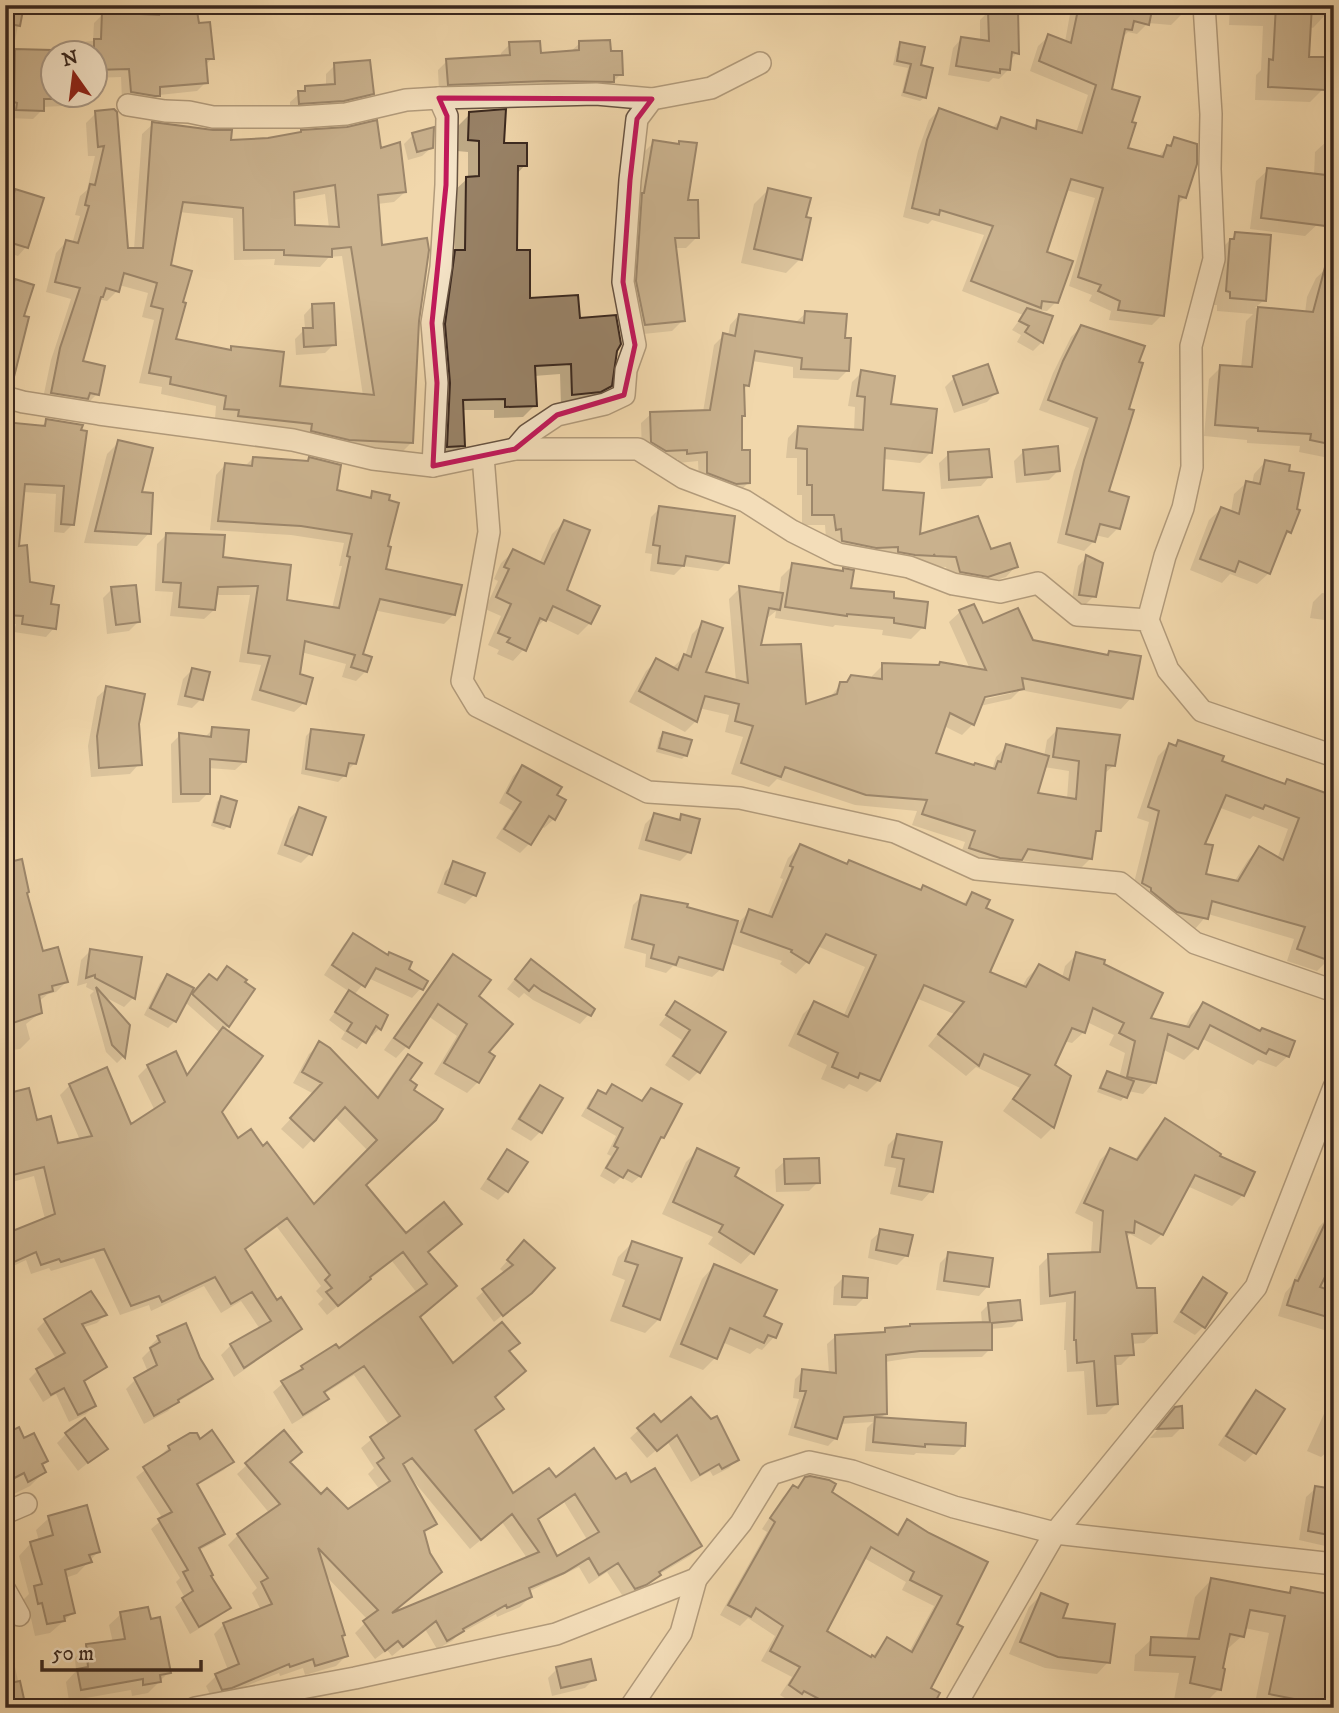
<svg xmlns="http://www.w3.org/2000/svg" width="1339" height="1713" font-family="'IM FELL DW Pica',serif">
	<rect width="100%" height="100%" fill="#f1d7ac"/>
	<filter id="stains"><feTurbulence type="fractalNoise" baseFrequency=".00286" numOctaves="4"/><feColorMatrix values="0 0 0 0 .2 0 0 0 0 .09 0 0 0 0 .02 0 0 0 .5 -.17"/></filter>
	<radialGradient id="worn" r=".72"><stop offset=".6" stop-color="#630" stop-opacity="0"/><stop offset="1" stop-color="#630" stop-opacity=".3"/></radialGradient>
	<g fill="#0003" fill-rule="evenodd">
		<polygon points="120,5 194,5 197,25 212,58 205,66 206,82 197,91 159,95 150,104 122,101 121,77 94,78 94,52 52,52 52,94 92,96 83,105 42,107 42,110 33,119 8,118 8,112 5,111 5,7 21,10 13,51 56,52 65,43 93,41 94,23 103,14 118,15"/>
		<polygon points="1079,5 1182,5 1181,15 1171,25 1148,23 1137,34 1128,32 1122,38 1110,90 1129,123 1126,150 1157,158 1175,139 1185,197 1177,205 1162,315 1152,325 1109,320 1111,311 1089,301 1092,295 1069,286 1095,198 1066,190 1045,253 1057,301 1047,311 1034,310 1042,342 1033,351 1017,342 1021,335 1012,330 1023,315 962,291 984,235 932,220 928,224 903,217 918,151 929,120 939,110 991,129 1001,119 1031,129 1038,122 1076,133 1088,95 1030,71 1038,46 1048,37 1065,42 1070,14"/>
		<polygon points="1202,5 1327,5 1326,14 1313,28 1310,27 1307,58 1323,89 1310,102 1255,100 1256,75 1261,70 1263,26 1229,25 1230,7"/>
		<polygon points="989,11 1017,53 1009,61 1008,70 999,79 993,78 989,82 948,75 953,48 962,38 980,41 980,20"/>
		<polygon points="580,43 609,53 621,74 604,91 439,93 438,70 447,61 501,57 501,53 510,44 539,55 570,52"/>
		<polygon points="901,44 919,66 925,97 920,101 901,96 908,68 893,65 897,48"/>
		<polygon points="335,65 372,93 363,103 290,112 290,102 306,88 326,86 326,74"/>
		<path d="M113 110 126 249H134L142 134 153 124 229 142 379 150 405 192 394 202 377 204 380 247 417 321 411 443 401 453 229 426V420L215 419 216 406 161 394 162 387 139 383 154 320 142 317 148 293 119 285 117 291 107 301 98 299 80 362 97 394 87 404 42 403 51 360 71 299 46 292 56 253 66 242 72 244 80 216 75 215 80 196 87 190 95 156H88L86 123 96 113ZM325 194 329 228 293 227V200ZM179 212 233 218 234 260 275 259 274 265 320 267 329 257 342 256 363 396 278 387 232 347 228 351 174 341 181 303 169 266Z"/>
		<polygon points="470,114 525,165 516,175 516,252 528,300 579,320 615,351 610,386 598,398 561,405 560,374 534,376 535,405 523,417 494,418 494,410 461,410 462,446 450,457 436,458 444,263 455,253 455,190 468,178 468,152 457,151 458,126"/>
		<polygon points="413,135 432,147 422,156 408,160 404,144"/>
		<polygon points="1327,141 1334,141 1334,209 1305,236 1250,229 1256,181 1268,170 1314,175 1315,152"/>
		<polygon points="654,142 677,145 680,142 686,202 697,237 686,248 675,248 683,320 672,331 634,335 626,293 643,153"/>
		<polygon points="768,190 804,218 800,259 786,273 741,263 754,204"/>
		<polygon points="16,191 26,247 18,256 5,252 5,201"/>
		<polygon points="1236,234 1264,300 1255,308 1305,313 1307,297 1316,278 1329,266 1334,268 1334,459 1299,452 1300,446 1247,443 1247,440 1204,436 1209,379 1221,367 1241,368 1246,321 1253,314 1217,311 1217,305 1213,305 1222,248"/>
		<polygon points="16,281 5,375 5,297 8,289"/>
		<polygon points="313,305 334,344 325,353 296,355 295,339 305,329 304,315"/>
		<polygon points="806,313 844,339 848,370 838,380 793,378 793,367 752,361 748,385 742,390 743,416 740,419 740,452 748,483 739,492 699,482 698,461 678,463 678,459 656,460 642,451 641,423 651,414 703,412 714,345 724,335 728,336 730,325 739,315 796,322"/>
		<polygon points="1081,327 1137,363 1107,493 1118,528 1108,538 1095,535 1094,541 1084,551 1057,543 1074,471 1089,428 1039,410 1053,373 1071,337"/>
		<polygon points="862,372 931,452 920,463 883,459 881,492 918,537 990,552 1016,566 1006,577 977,586 951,582 946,567 925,566 833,551 831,539 826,539 825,525 802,525 802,495 797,495 797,458 786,458 788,438 798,427 854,431 855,407 848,406 852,382"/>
		<polygon points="954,378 996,393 987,402 954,413 945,387"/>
		<polygon points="47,421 81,426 72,525 64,533 54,532 56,494 23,492 17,548 29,583 49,606 54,628 46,637 14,632 16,624 5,623 5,424 40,427"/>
		<polygon points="119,442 149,533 137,546 84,543 107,454"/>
		<polygon points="1023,452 1058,471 1049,480 1016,483 1014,461"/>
		<polygon points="949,454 990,476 981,486 941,489 939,463"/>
		<polygon points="253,458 305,463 309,459 335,491 367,499 373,493 386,548 384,570 454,614 444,624 373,610 361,655 366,671 356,681 342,677 346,664 301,652 298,676 304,703 294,712 251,700 261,665 239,662 250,595 215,595 214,610 204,619 170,616 173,592 155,591 157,544 167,534 221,559 285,601 332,608 342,566 339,566 344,543 291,535 210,530 216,475 225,465 244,467"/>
		<polygon points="1265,462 1289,532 1282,540 1269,573 1257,584 1230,574 1222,583 1190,570 1209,520 1221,509 1231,512 1234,494 1246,483 1252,484 1254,474"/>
		<polygon points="660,508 727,562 718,571 683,566 674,575 650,571 652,554 645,553 651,517"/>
		<polygon points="1334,517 1334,541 1325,539 1327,524"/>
		<polygon points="564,522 565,591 590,623 578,635 545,619 532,632 524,649 513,661 497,654 499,650 488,645 501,616 485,609 498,581 494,579 501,563 513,552 539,564 552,534"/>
		<polygon points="1087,557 1094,596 1085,605 1071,604 1078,566"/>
		<path d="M793 565 849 590 892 600 923 627 911 639 882 635 883 630 835 625 833 627 775 618 776 611 765 620 759 647 804 706 829 698 841 684 872 680V676L883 665 970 669 949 622 960 612 982 625 1032 641 1106 656 1110 653 1131 698 1121 709 1020 690 1011 699 980 706 973 724 962 735 944 726 934 754 992 770 996 757 1007 746 1044 757 1047 740 1058 729 1114 765 1103 775 1099 830 1094 835 1090 859 1079 870 1020 860 1010 870 959 859 965 842 912 825 917 811 855 805 777 779 769 787 731 774 743 737 725 732 729 715 699 708 696 721 685 732 629 702 646 671 657 660 672 668 685 656 692 634 703 623 704 674 736 682 729 599 740 588 779 594 781 577ZM1012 690V693L977 701 976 698ZM1044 767 1069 771 1067 799 1036 794Z"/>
		<polygon points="112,589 138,622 129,631 107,634 103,598"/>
		<polygon points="1322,593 1334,594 1334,648 1327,647 1332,621 1310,618 1313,602"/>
		<polygon points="192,670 201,699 192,708 177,705 183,679"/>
		<polygon points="107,688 139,764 130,774 91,777 88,746 97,697"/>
		<polygon points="213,729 245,761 235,770 208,768 208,793 199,802 172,803 171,744 180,735 204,738"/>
		<polygon points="312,730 354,764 348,770 346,769 344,776 338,782 301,774 306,736"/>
		<polygon points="663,734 686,755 682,759 656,752 659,738"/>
		<path d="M1178 742 1220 762 1283 785 1287 781 1330 796 1328 960 1317 971 1287 961 1294 939 1208 914 1195 929 1165 922 1131 895 1149 822 1137 818 1158 756 1169 745 1174 747ZM1218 807 1250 819 1253 816 1288 829 1277 859 1259 848 1248 860 1234 882 1204 875 1203 845Z"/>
		<polygon points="522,767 555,796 554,819 544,828 541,826 529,844 520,853 496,838 513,811 499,803 513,776"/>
		<polygon points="221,798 228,826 224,830 211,826 217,802"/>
		<polygon points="299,809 310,854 301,863 277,854 290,818"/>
		<polygon points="654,815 677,821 682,816 689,852 680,861 638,849 645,824"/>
		<polygon points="800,846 845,866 849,862 919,891 924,887 962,905 972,894 984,909 988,973 1022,987 1027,978 1039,966 1062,978 1065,966 1077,954 1102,965 1148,1020 1185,1028 1191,1015 1203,1004 1288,1056 1276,1067 1258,1060 1253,1065 1201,1038 1196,1048 1184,1060 1162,1049 1154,1082 1143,1094 1128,1091 1121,1101 1097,1092 1103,1077 1107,1073 1119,1078 1125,1053 1109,1045 1114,1035 1087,1022 1084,1032 1072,1043 1064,1041 1052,1065 1053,1127 1041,1139 1003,1111 1020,1088 976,1067 966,1076 928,1046 954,1014 916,998 879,1080 867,1092 849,1084 844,1089 821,1079 827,1065 788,1046 803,1014 815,1003 843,1017 865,967 817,946 807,962 796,974 780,964 782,961 729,943 721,969 712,977 673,966 666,973 645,967 646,954 624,948 633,905 641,897 738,923 750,911 767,917 783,879 780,878 788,858"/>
		<polygon points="454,863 474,895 465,904 437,893 445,872"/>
		<polygon points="5,865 26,893 41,953 66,982 56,992 48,994 38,1002 40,1013 26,1024 30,1039 20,1049 5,1051"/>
		<polygon points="353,935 407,969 421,988 412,998 368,978 354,995 380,1028 372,1036 369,1034 357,1049 341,1039 345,1032 329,1020 350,992 324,975 344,944"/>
		<polygon points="90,951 140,958 133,998 124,1007 101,995 128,1026 123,1057 117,1063 106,1052 90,995 94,991 86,987 87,983 77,986 81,960"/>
		<polygon points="454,956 477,996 486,1052 478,1082 467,1093 434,1074 457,1036 428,1016 407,1046 396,1058 384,1050 442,968"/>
		<path d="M227 968 228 1026 224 1030 219 1111 238 1141 314 1207 368 1151 334 1116 303 1149 281 1129 314 1094 293 1083 309 1054 319 1044 376 1098 398 1066 408 1056 407 1081 364 1185 405 1235 427 1253 454 1286 419 1317 453 1365 508 1352 494 1398 502 1408 474 1431 513 1495 555 1479 616 1481 631 1485 700 1546 690 1556 658 1575 634 1594 624 1598 607 1572 589 1584 579 1567 528 1592 530 1597 520 1607 497 1617 496 1614 459 1634 452 1641 437 1649 425 1629 392 1656 387 1650 375 1659 355 1633 368 1620 324 1574 346 1656 336 1666 305 1675 303 1668 280 1676 279 1673 212 1699 206 1686 216 1676 228 1670 214 1634 224 1624 261 1610 252 1593 257 1588 228 1545 238 1535 270 1514 237 1474 247 1465 288 1463 321 1496 348 1511 380 1490 368 1474 374 1468 361 1448 389 1425 354 1375 324 1394 327 1399 317 1409 292 1424 273 1392 302 1367 338 1350 417 1293 392 1261 327 1315 318 1304 323 1299 316 1291 321 1286 277 1227 244 1251 276 1302 299 1328 289 1338 234 1377 221 1355 231 1345 260 1329 241 1301 221 1313 204 1286 151 1311 149 1305 120 1315 94 1258 51 1271 49 1268 31 1274 26 1260 5 1270V1233L45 1219 34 1176 5 1184V1096L36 1122 56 1145 80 1140 60 1095 70 1085 130 1127 155 1111 138 1076 148 1066 186 1076 220 1033 185 1002 175 1021 168 1028 144 1015 160 983 167 976 187 1001 202 984 216 981ZM411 1478 470 1549 502 1522 527 1558 390 1615 430 1582 424 1533 434 1524 409 1479ZM564 1502 588 1541 557 1559 537 1521Z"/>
		<polygon points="522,970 589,1014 580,1024 533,1000 524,993 519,998 507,989"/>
		<polygon points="676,1003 724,1033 698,1072 689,1081 665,1065 682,1040 659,1025"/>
		<polygon points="612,1086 641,1102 651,1090 662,1137 656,1144 640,1176 632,1183 621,1177 614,1184 600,1176 611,1156 607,1154 616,1136 581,1116 591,1099 598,1092 605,1096"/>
		<polygon points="540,1087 540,1132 531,1141 511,1129 531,1096"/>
		<polygon points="1166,1120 1243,1195 1232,1206 1187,1186 1162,1234 1151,1245 1130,1234 1125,1239 1136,1290 1155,1333 1144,1343 1131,1344 1132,1354 1121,1365 1113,1365 1116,1404 1106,1414 1087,1415 1084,1371 1067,1372 1066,1350 1064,1350 1066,1302 1040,1305 1039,1266 1049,1256 1091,1254 1093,1222 1075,1213 1100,1160 1110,1150 1134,1161 1155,1130"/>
		<polygon points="897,1136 931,1191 922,1201 890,1194 896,1168 884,1166 888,1145"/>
		<polygon points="698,1150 733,1177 752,1252 741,1264 708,1244 713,1237 662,1214 686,1162"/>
		<polygon points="508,1151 507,1191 498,1200 480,1189 499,1160"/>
		<polygon points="785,1161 818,1182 809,1191 776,1192 775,1170"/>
		<polygon points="1329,1216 1334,1219 1334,1333 1278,1316 1285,1293 1291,1286 1319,1227"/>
		<polygon points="881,1231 907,1255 897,1265 868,1258 871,1240"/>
		<polygon points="632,1243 659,1319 645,1333 610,1321 625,1280 612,1275 618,1257"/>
		<polygon points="517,1250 531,1292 494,1322 476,1298 505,1273 500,1269"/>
		<polygon points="949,1254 988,1286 979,1296 936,1290 940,1263"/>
		<polygon points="714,1266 761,1317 774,1337 762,1350 757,1348 750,1354 722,1342 715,1358 703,1370 669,1357 702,1279"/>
		<polygon points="843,1278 865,1297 856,1306 833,1305 834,1287"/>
		<polygon points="1203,1280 1204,1326 1195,1335 1173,1322 1194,1289"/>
		<polygon points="989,1304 1020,1319 1012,1327 990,1329 990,1349 982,1357 911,1358 885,1362 886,1413 880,1419 963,1446 954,1455 916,1453 914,1455 865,1451 867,1428 873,1422 840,1424 836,1438 828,1446 788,1435 799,1399 793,1398 795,1379 803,1371 829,1374 827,1344 835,1337 881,1334 885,1330 982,1324 981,1312"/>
		<polygon points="105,1315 97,1323 82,1328 105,1367 83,1383 94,1406 86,1414 69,1422 56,1394 43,1402 29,1379 37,1371 57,1360 37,1329 45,1321"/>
		<polygon points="185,1325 211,1379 201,1388 176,1403 168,1411 144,1424 126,1389 135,1380 148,1372 142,1358 150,1350 149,1347 158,1338"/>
		<polygon points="1256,1392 1283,1410 1254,1453 1245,1462 1218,1445 1247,1401"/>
		<polygon points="1334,1392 1334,1455 1327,1452 1321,1457 1307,1451"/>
		<polygon points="1171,1415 1181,1428 1172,1437 1150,1438"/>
		<polygon points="654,1416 661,1425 737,1459 729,1468 713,1476 710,1471 691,1482 667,1441 647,1458 630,1438"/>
		<polygon points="194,1433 200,1441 232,1462 224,1470 196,1486 223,1534 215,1542 198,1551 210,1576 228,1608 220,1616 190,1634 175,1607 185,1598 176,1582 180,1578 151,1529 163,1519 136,1477 162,1457 161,1455 169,1447"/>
		<polygon points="66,1434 106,1448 78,1471 57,1443"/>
		<polygon points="5,1436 23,1440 46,1460 41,1466 44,1472 30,1486 14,1494 9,1486 5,1488"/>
		<path d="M806 1479 895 1535 907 1521 928 1534 954 1624 928 1689 930 1708H808L794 1700 791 1702 780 1695 792 1677 761 1661 775 1636 748 1618 740 1626 720 1615 767 1532 762 1529 783 1497ZM864 1558 906 1582 902 1590 934 1606 909 1652 887 1639 870 1659 825 1631Z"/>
		<polygon points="1316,1488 1334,1492 1334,1548 1299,1540 1306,1497"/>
		<polygon points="49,1518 98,1552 77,1574 65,1578 73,1613 50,1633 35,1636 30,1614 26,1615 23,1600 29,1594 19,1556 31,1543 39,1541 36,1530"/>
		<polygon points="1211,1580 1286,1594 1292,1589 1329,1705 1326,1708 1254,1708 1269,1633 1244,1628 1242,1636 1224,1652 1219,1689 1203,1705 1174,1700 1179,1673 1134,1671 1135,1655 1152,1639 1186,1640 1195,1597"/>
		<polygon points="1041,1595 1060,1619 1108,1662 1097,1674 1045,1668 1009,1654 1029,1607"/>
		<polygon points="121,1614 169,1672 148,1693 132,1696 131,1690 69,1701 66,1682 76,1671 75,1658 87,1646 113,1643 109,1625"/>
		<polygon points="5,1640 13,1658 24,1708 5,1708"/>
		<polygon points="557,1669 594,1679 585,1688 552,1696 548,1678"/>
		<polygon points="382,1700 383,1707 399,1708 347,1708 351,1704"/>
	</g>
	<g fill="#998368" stroke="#39271e" stroke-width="2" fill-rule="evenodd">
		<polygon points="5,5 24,5 20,26 5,23"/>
		<polygon points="158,5 196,5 199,23 210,22 214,59 206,59 208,83 160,87 160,96 155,96 131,92 129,69 94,70 94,39 101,39 102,12 159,15"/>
		<polygon points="1079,5 1153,5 1149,25 1134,21 1132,30 1125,29 1112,89 1140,97 1132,122 1136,123 1128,148 1163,157 1167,145 1171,146 1174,137 1197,144 1197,164 1186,198 1179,196 1164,316 1118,310 1120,301 1098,291 1101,285 1078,277 1103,188 1071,179 1047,252 1073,261 1058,303 1042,301 1041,308 971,281 993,226 940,210 939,215 912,208 927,140 939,108 997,129 1001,117 1036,129 1037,120 1082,133 1096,85 1039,61 1048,34 1071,43"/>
		<polygon points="1276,5 1312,5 1309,57 1326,57 1325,90 1268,87 1269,59 1273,60"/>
		<polygon points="1018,9 1019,54 1012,52 1010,70 1000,69 1000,73 956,66 961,37 989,41 988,10"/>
		<polygon points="610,40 611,51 622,51 623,75 614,75 614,82 547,81 448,85 446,59 510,55 509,42 540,41 541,53 579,50 579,41"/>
		<polygon points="900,42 925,47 921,65 933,68 926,98 904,92 911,64 897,61"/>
		<polygon points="15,49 52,50 52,99 44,99 44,111 16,110 17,103 14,102"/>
		<polygon points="370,60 374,94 344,101 299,104 298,91 305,91 305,86 335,84 334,63"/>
		<path d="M114 109 117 112 128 248H143L152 122 213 130H232L231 140 268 138 301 132V130L347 127 377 120 381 148 400 142 406 192 378 195 382 245 427 238 429 250 419 321 413 443 349 440 311 431 312 424 238 416 239 410 224 409 226 396 170 384 171 377 149 373 163 309 151 306 157 283 124 273 119 292 106 288 103 297H101L83 361 105 366 99 395 90 393 88 399 51 393 60 348 80 288 55 282 66 240 78 243 89 206 85 205 90 184 95 185 104 146 98 147 95 111ZM335 185 339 227 295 225 294 192ZM183 202 243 208 244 250H284V255L332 257V249L351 247 374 395 280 386 284 352 231 346V350L176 339 186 303 183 302 192 271 171 265Z"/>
		<polygon points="506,109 504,143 527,143 527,166 518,166 517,250 530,250 530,298 578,295 580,318 616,315 621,344 617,351 612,386 601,392 572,395 571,364 535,366 537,406 505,407 505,399 463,400 465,446 447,447 450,383 445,324 455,250 465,250 466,177 479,176 479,141 468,140 469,112"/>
		<polygon points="434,127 433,148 417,152 412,133"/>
		<polygon points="653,140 679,144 679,141 697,143 688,200 698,200 699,238 675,238 685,321 645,325 636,281 642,193 644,193"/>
		<polygon points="1267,168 1334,176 1334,227 1261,218"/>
		<polygon points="768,188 811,198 806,217 811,218 802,260 754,249"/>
		<polygon points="15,189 44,198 28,248 5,241 5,199 12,202"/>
		<polygon points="1235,232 1271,235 1266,301 1230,298 1230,292 1226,291 1230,239 1234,239"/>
		<polygon points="1328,256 1334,256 1334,445 1310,440 1311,434 1258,431 1258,428 1215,425 1220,365 1252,367 1258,307 1313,312"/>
		<polygon points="15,279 34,285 24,316 29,317 12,385 5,384 5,312"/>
		<polygon points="334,303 336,345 304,347 303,328 313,328 312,304"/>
		<polygon points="1027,308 1053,316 1043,343 1025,332 1029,326 1019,321"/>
		<polygon points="805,311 847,314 845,338 851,338 849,371 801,369 802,358 755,351 749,386 744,385 745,416 742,416 742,450 750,450 750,483 736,484 707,473 707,452 687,454 687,450 666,451 651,442 650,412 710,410 723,333 735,336 739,314 804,323"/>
		<polygon points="1081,325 1145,346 1139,362 1143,363 1129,409 1134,410 1109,491 1129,497 1120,529 1100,524 1095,542 1066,534 1084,460 1097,418 1048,400 1063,361"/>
		<polygon points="988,364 998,393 963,405 953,376"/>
		<polygon points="861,370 895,376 891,404 937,409 932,453 885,448 883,490 924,493 920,534 978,516 991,549 1010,543 1018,567 988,577 960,572 956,557 935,556 934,554 934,556 915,555 898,552 898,547 876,548 842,541 841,529 836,530 834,515 812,515 812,485 807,485 807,449 796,448 798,426 863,430 865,397 857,396"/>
		<polygon points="46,419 83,425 81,430 87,431 74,525 61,524 64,486 25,484 19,546 27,545 30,582 54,586 51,604 59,605 56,629 22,624 23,616 5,615 5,586 10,586 5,521 5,422 45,426"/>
		<polygon points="118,440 153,448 142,492 153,493 151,534 95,531"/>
		<polygon points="1058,446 1060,471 1025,475 1023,450"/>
		<polygon points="989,449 992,477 949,480 948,452"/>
		<polygon points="253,457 308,461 309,457 341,465 337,490 371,498 372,491 390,495 389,500 399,503 388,546 391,547 386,569 462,585 455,615 380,599 363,654 372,657 367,672 351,667 355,655 305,641 300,674 313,678 306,704 260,690 270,656 248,653 258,586 218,587 215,610 179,607 181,583 163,582 166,533 225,535 223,557 291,565 287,600 339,608 350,557 347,556 352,534 301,526 218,521 225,463 252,466"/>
		<polygon points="1265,460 1290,465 1289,471 1304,473 1297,509 1300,510 1291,533 1287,531 1270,574 1239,561 1235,572 1200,559 1221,507 1239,514 1246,481 1260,484"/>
		<polygon points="659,506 735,516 729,563 686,556 684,566 658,563 660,546 653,545"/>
		<polygon points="564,520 590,530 567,590 600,606 591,624 553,606 546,621 540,618 526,651 507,642 510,638 498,633 511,604 496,597 509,569 504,567 513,549 544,564"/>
		<polygon points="1086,555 1103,563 1096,597 1079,595"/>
		<polygon points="792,563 843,571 843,568 854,570 851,588 894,592 894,598 928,602 925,628 894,623 894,618 847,614 847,616 785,607"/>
		<polygon points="136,585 140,622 116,625 111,587"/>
		<polygon points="739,586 783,593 780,610 769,608 761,645 801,644 806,704 837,694 840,682 847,682 851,675 882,679 882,663 939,665 940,662 986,670 959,610 974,604 983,623 1018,608 1033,640 1108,655 1109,651 1141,656 1133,699 1022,678 1024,689 985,697 974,725 950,713 936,753 974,765 975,763 995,769 998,761 1001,762 1006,744 1049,756 1038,793 1076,799 1079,761 1053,757 1057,728 1120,735 1115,766 1106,765 1101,831 1096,831 1092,859 1028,849 1022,860 1000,858 969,848 975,831 922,814 927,800 866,795 785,767 781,777 741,763 753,726 735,721 739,704 705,696 697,722 639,691 656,658 678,670 684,654 691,657 702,621 723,628 706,672 748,683"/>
		<polygon points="192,668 210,672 203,700 185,696"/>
		<polygon points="106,686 145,694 139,724 142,765 99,768 97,736"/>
		<polygon points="212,727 249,730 246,762 210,759 210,794 181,794 179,733 211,737"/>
		<polygon points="311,729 364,735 356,764 349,763 346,776 306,769"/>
		<polygon points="663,732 692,740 687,756 659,748"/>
		<path d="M1178 740 1224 756 1222 761 1285 784 1287 779 1334 796V950L1330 961 1297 949 1305 927 1212 901 1208 919 1177 912 1151 891V888L1142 883 1159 811 1148 807 1169 743 1176 746ZM1226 795 1263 809 1265 805 1299 818 1283 860 1259 846 1238 881 1206 874 1213 845 1205 844Z"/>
		<polygon points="522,765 562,787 557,795 566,800 555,820 549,816 531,845 504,829 521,802 507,793"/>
		<polygon points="221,796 237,801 230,827 214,822"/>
		<polygon points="299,807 326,817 312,855 285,845"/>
		<polygon points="654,813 680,820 681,814 700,819 691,853 646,840"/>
		<polygon points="800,844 847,864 849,860 921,890 923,885 966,905 972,892 990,900 986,908 1013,920 990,972 1026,987 1039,964 1069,980 1076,952 1105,960 1104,964 1163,993 1151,1018 1189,1027 1203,1002 1260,1031 1262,1028 1295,1041 1289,1057 1269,1049 1266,1054 1210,1025 1198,1049 1168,1034 1156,1083 1127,1077 1135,1041 1119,1033 1124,1023 1093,1008 1085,1033 1072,1028 1055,1065 1071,1076 1054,1128 1013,1099 1030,1075 984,1054 979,1066 938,1034 964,1002 924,985 880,1081 860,1073 858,1078 832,1067 838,1053 798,1034 814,1001 848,1017 876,955 826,934 809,963 791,952 792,950 741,932 749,909 772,917 793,867 790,866"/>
		<polygon points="22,859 29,892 27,893 43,951 58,947 68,982 52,986 53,991 39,995 42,1013 13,1023 11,1012 5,1013 5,863"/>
		<polygon points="453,861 485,873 476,896 445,884"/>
		<polygon points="641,895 688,904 687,907 738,921 723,970 679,957 676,965 651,958 654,945 632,939"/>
		<polygon points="353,933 388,955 389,952 412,962 409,969 428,981 423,990 376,968 365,987 332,965"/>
		<polygon points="90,949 142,957 135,999 95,978 95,975 86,978"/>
		<polygon points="453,954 491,980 479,996 513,1024 489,1052 495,1056 479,1083 444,1063 467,1024 438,1004 409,1048 394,1038"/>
		<polygon points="531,959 595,1009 591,1016 542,991 534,985 529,991 515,979"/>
		<polygon points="227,966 247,980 245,982 255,989 229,1027 192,994 209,974 217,980"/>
		<polygon points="167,974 194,988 176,1022 150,1008"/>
		<polygon points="96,987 130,1025 125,1058 112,1045"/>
		<polygon points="349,990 388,1015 381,1030 376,1026 366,1043 347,1031 352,1023 335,1012"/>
		<polygon points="675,1001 726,1032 700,1073 673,1056 690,1030 666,1015"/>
		<path d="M223 1027 263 1056 222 1112 238 1138 251 1129 263 1146 267 1142 314 1204 377 1140 345 1107 314 1141 290 1118 322 1083 302 1072 319 1041 330 1048 378 1098 408 1054 422 1063 410 1080 417 1085 414 1090 443 1109 436 1120 366 1185 406 1233 444 1202 462 1224 428 1252 457 1286 420 1317 453 1363 502 1322 520 1343 509 1351 526 1371 495 1397 504 1409 475 1430 478 1435 513 1493 549 1468 556 1477 594 1448 616 1479 626 1473 631 1482 655 1468 702 1546 659 1572 661 1575 646 1585 635 1589 618 1563 599 1575 589 1558 564 1573 529 1588 532 1597 507 1608 506 1605 463 1629 464 1631 447 1641 436 1621 403 1647 398 1641 385 1651 363 1621 378 1610 318 1548 345 1635 342 1636 348 1656 315 1666 313 1659 290 1667 289 1664 232 1688 222 1690 215 1674 239 1664 223 1623 272 1604 261 1582 268 1578 237 1534 280 1504 245 1463 284 1430 302 1452 290 1462 321 1494 327 1488 348 1509 390 1481 377 1463 384 1458 370 1437 400 1416 364 1366 324 1392 329 1399 303 1415 281 1381 303 1369 301 1366 336 1344 339 1348 427 1284 403 1252 370 1277 371 1279 338 1306 326 1292 332 1288 325 1280 330 1275 287 1218 245 1249 277 1300 281 1297 302 1329 244 1368 230 1344 271 1321 252 1292 231 1304 215 1277 162 1302 159 1296 131 1306 104 1249 61 1262 59 1259 41 1265 36 1252 5 1266V1234L55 1214 44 1167 5 1177V1094L29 1088 37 1120 51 1116 58 1143 92 1136 69 1084 107 1067 131 1124 165 1102 147 1065 176 1051 187 1075ZM412 1458 481 1540 512 1514 539 1552 392 1613 442 1572 430 1553 424 1531 437 1524 403 1464ZM575 1494 599 1532 557 1556 538 1519Z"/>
		<polygon points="1107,1071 1134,1081 1127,1098 1100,1088"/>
		<polygon points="612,1084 642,1101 651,1088 682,1104 664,1138 661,1137 641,1177 628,1170 623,1178 606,1168 618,1148 614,1146 623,1128 588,1108 598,1090 606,1094"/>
		<polygon points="540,1085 563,1098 542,1133 519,1119"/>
		<polygon points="1165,1118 1221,1154 1220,1156 1255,1172 1244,1196 1195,1175 1163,1235 1135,1221 1134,1233 1126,1232 1137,1288 1155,1288 1157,1333 1132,1334 1134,1355 1115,1356 1118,1404 1097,1406 1094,1361 1077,1363 1076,1340 1074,1340 1075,1292 1050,1296 1048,1254 1100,1252 1103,1211 1084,1203 1110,1148 1137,1160"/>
		<polygon points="897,1134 942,1142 933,1192 899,1186 904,1159 892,1157"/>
		<polygon points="697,1148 739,1168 735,1176 783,1205 754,1254 719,1232 723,1225 673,1202"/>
		<polygon points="507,1149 528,1162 508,1192 488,1179"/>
		<polygon points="819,1158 820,1183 785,1184 784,1159"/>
		<polygon points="1334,1204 1334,1259 1320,1287 1334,1292 1334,1319 1287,1305 1295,1280 1298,1281"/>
		<polygon points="880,1229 913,1235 908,1256 876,1250"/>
		<polygon points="524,1240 555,1268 532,1293 503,1316 482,1289 513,1265 507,1260"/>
		<polygon points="632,1241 682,1258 660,1320 623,1306 638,1265 625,1261"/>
		<polygon points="948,1252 993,1258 989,1287 944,1281"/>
		<polygon points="714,1264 777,1290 764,1316 782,1324 776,1338 768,1335 764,1343 730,1328 717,1359 681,1344"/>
		<polygon points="843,1276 868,1278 867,1298 842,1297"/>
		<polygon points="1203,1277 1227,1293 1205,1328 1181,1312"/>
		<polygon points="91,1291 107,1315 82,1324 107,1367 84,1381 96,1406 78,1415 64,1388 51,1395 36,1369 65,1353 44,1319"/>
		<polygon points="1020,1300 1022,1320 992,1323 992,1350 920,1351 886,1355 887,1414 844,1417 837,1439 795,1427 806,1391 800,1391 802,1369 836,1373 835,1335 885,1332 885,1328 910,1326 910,1324 990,1322 988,1303"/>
		<polygon points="186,1323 200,1358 213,1379 178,1400 179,1402 154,1416 134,1378 157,1365 150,1348 160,1342 157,1336"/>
		<polygon points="1256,1390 1285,1409 1256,1454 1226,1436"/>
		<polygon points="691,1397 711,1419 717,1416 739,1460 722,1469 719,1464 700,1475 677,1435 657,1451 637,1428 654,1414 661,1422"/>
		<polygon points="1182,1406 1183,1428 1157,1429 1175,1407"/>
		<polygon points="875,1417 966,1423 965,1446 925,1444 925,1447 873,1442"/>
		<polygon points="85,1418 108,1449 88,1463 65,1433"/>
		<polygon points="19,1427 24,1438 34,1433 48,1461 42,1464 46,1472 28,1482 24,1473 5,1483 5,1434"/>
		<polygon points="212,1430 234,1462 197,1484 225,1534 199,1548 213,1575 211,1576 231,1608 199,1627 182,1598 193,1591 183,1572 188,1570 158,1519 172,1512 143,1467 170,1450 168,1446 190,1433 197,1433 200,1439"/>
		<path d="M810 1476 829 1480 836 1484 832 1492 898 1535 907 1519 929 1533 988 1562 957 1624 963 1627 931 1688 940 1693 932 1708H836L804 1691 802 1694 789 1685 800 1667 770 1651 783 1626 756 1608 751 1617 728 1605 775 1522 770 1518 793 1485 798 1488 805 1477ZM871 1547 914 1572 910 1580 942 1596 912 1652 887 1637 875 1657 872 1655 871 1657 827 1631Z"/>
		<polygon points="1315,1486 1334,1489 1334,1536 1308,1531"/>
		<polygon points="87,1505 100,1552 89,1555 92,1562 65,1570 75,1613 64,1616 65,1621 47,1624 42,1603 38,1604 34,1586 42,1584 30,1542 53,1535 48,1516"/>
		<polygon points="1211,1578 1290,1593 1291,1587 1334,1595 1334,1689 1330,1706 1269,1694 1285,1616 1250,1610 1244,1637 1230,1634 1223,1668 1225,1669 1221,1690 1190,1683 1195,1657 1150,1655 1151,1637 1199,1639"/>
		<polygon points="1041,1593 1068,1604 1063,1618 1115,1624 1110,1663 1058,1657 1020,1642"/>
		<polygon points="148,1607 151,1619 160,1617 171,1673 160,1675 161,1682 143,1685 143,1679 81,1690 77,1669 88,1667 86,1644 125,1639 120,1612"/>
		<polygon points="591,1659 596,1680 561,1688 556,1667"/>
		<polygon points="20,1681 26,1708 5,1708 5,1684"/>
	</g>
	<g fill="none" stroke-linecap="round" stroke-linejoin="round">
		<defs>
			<g id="minor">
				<polyline points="128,105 165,111 189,112 213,117 300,117 346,114 406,100 439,98 596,94 652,99"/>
				<polyline points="5,397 23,402 99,414 293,440 373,459 433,466 515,449 638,449 684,478 745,501 792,531 838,554 909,567 953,584 1000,592 1038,583 1077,615 1148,620 1168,670 1202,711 1334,756"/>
				<polyline points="515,449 527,435 557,415 605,404 624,395 626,370 635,345 623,282 630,180 637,119 652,99 711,88 760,63"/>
				<polyline points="483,456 489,532 462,681 477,706 648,792 740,798 895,832 976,869 1120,883 1195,943 1334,991"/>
				<polyline points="433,466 437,383 432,323 441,267 446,185 447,116 439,98"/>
				<polyline points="1148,620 1165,556 1183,508 1192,467 1191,346 1214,259 1210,169 1211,114 1204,5"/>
				<polyline points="5,1513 26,1504"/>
				<polyline points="5,1590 19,1615"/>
				<polyline points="195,1708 355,1678 556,1634 696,1579 741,1523 771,1474 809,1462 852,1471 954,1507 1055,1533 1334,1564"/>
				<polyline points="630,1708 681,1633 696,1579"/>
				<polyline points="954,1708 1055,1533 1256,1287 1334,1087"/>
			</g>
		</defs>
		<use href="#minor" stroke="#675342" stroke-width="24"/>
		<use href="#minor" stroke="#f6e5c9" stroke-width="21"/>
	</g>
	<path d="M0 0H1339V1713H0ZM439 98 652 99 637 119 630 180 623 282 635 345 624 395 557 415 515 449 433 466 437 383 432 323 446 185 447 116Z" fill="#f1d7ac" fill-opacity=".55" fill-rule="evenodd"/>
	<path fill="none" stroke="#c2185b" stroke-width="5" stroke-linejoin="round" d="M439 98 652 99 637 119 630 180 623 282 635 345 624 395 557 415 515 449 433 466 437 383 432 323 446 185 447 116Z"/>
	<rect width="1339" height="1713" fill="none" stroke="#f1d7ac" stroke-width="28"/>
	<rect x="7" y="7" width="1325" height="1699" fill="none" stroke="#39271e" stroke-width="3.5"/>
	<rect x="14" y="14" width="1311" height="1685" fill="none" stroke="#39271e" stroke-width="2"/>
	<g transform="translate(74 74) rotate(346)"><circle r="33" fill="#f6e5c9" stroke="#aa9985" stroke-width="2"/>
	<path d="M0-5L12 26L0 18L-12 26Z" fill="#8f2418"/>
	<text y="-10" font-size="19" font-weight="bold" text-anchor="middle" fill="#39271e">N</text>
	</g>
	<path d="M42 1660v10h159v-10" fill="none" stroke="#39271e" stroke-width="3.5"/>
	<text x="52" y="1660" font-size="21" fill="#39271e" stroke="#f6e5c9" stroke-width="5" paint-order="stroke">50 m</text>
	<rect width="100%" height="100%" filter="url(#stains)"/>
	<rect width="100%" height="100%" fill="url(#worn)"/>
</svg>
